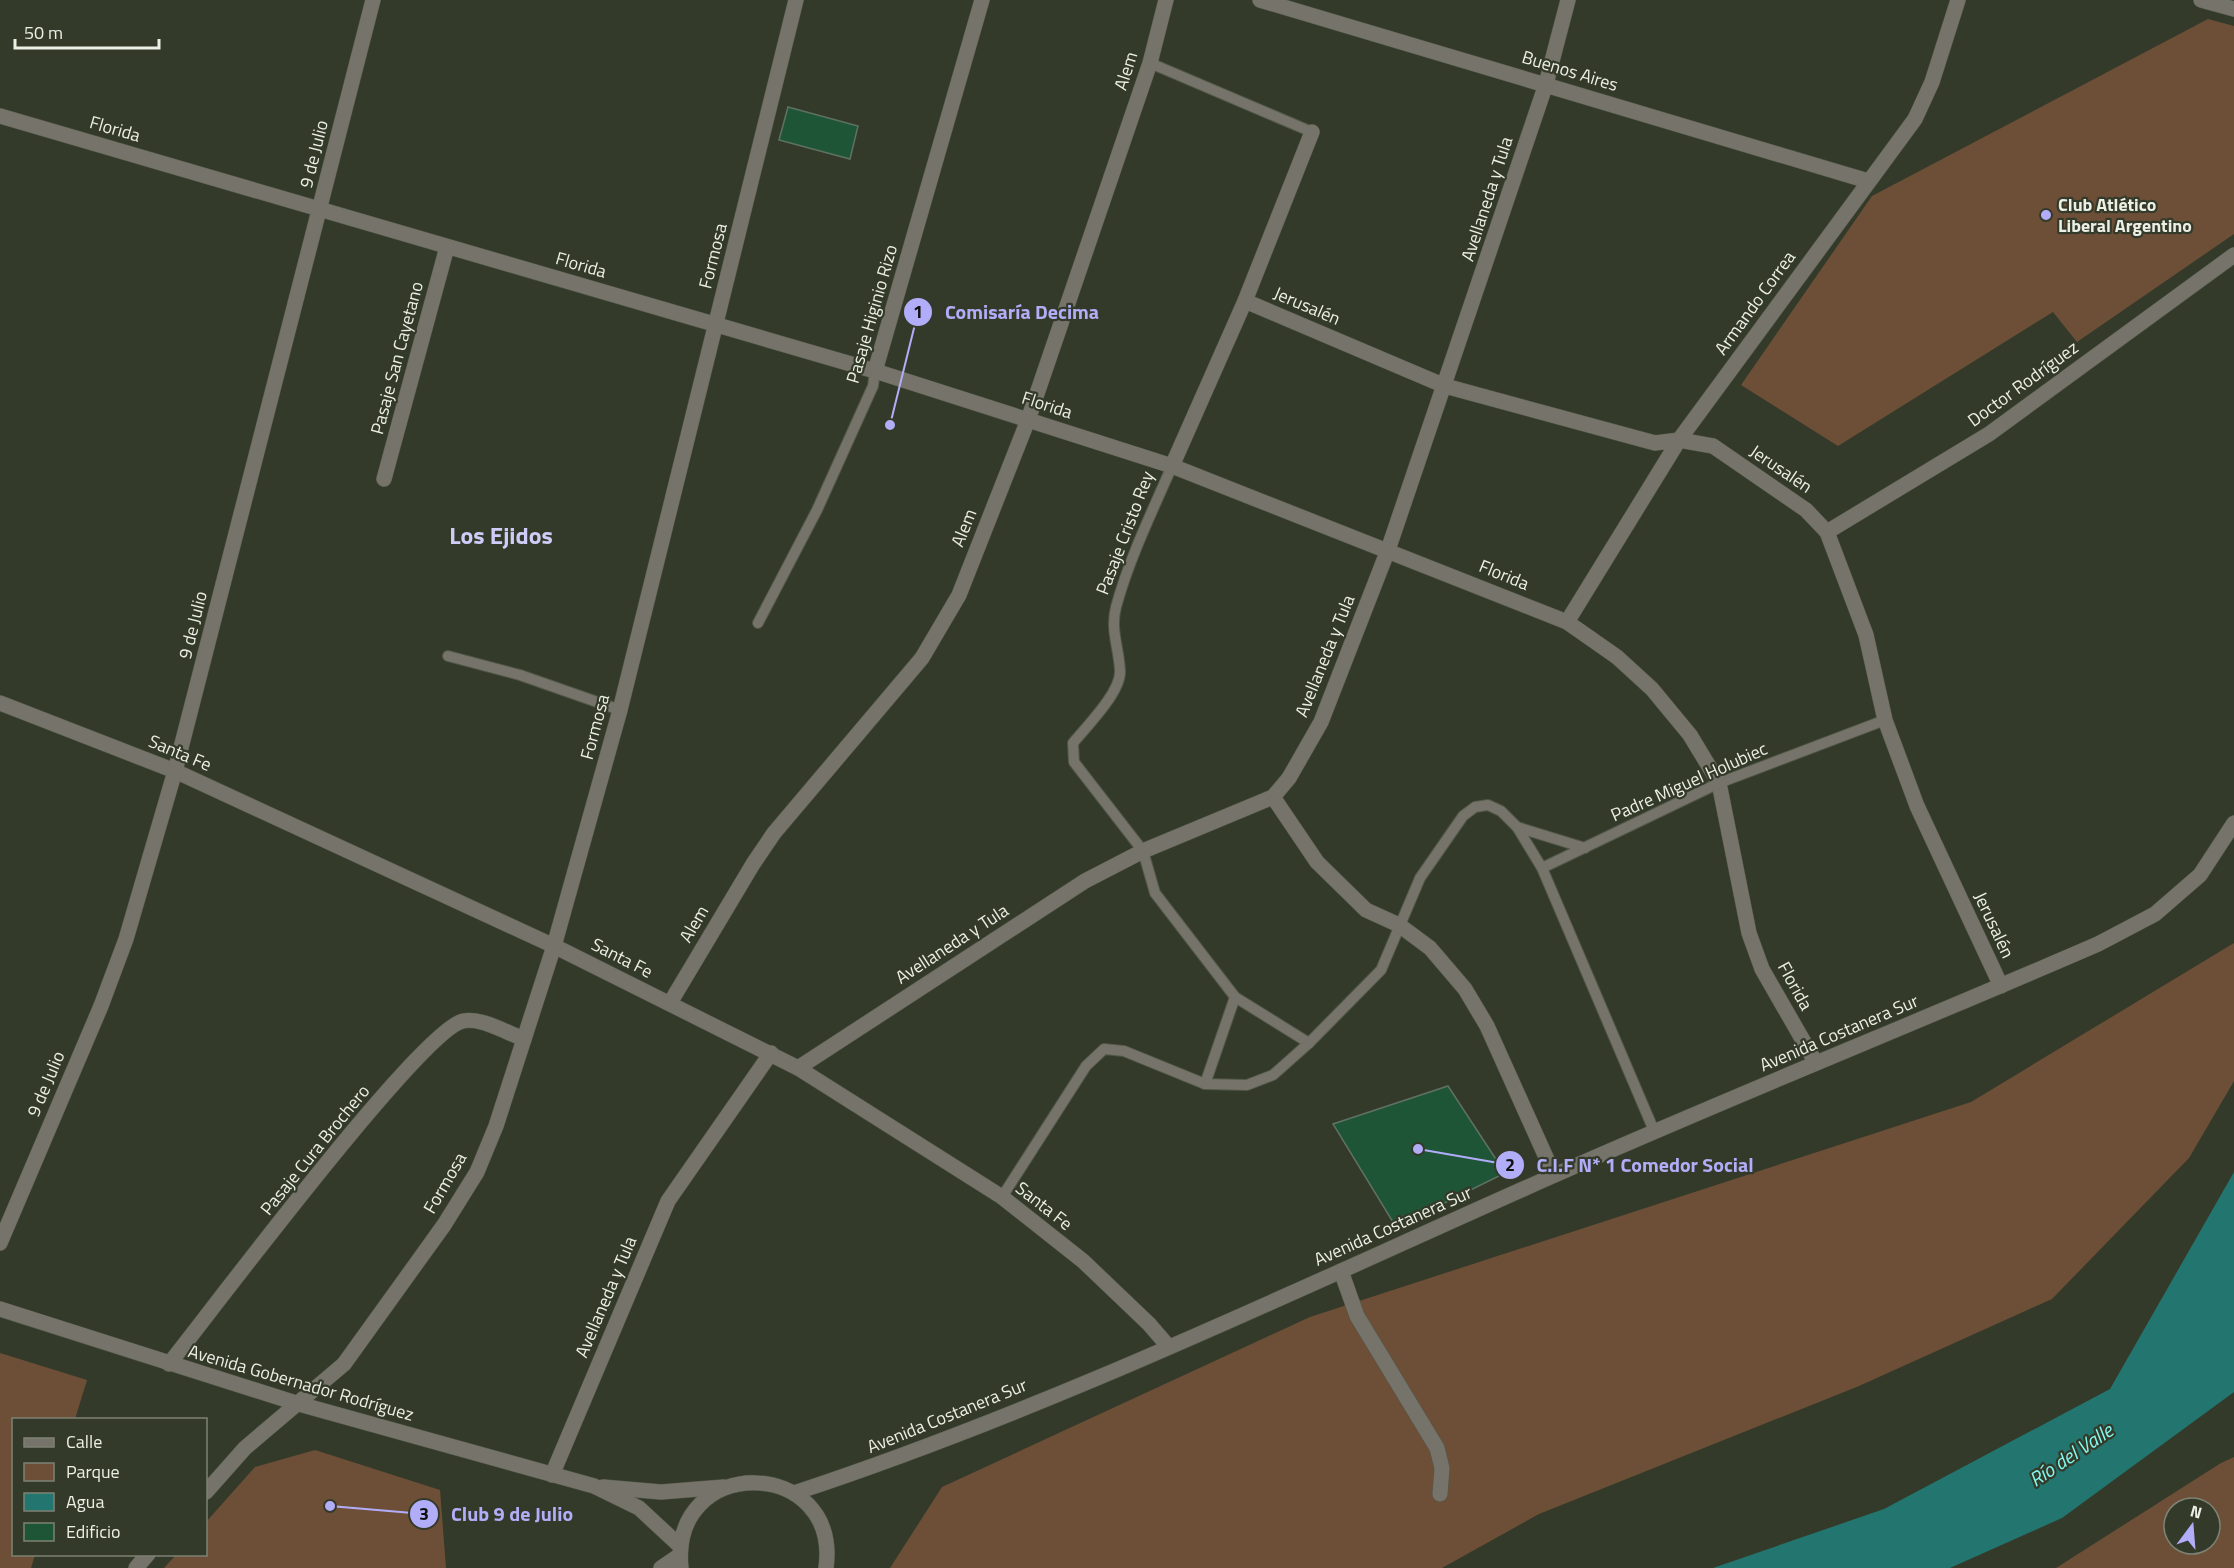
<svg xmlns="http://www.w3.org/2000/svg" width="2234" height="1568" font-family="'Titillium Web',sans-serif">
	<rect width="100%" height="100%" fill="#343a29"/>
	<g fill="#6d4f38" fill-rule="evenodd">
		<polygon points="2208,19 2234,26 2234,234 2077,342 2053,312 1838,446 1741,385 1872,196"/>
		<polygon points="2234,943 2234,1081 2189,1158 2052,1299 1859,1386 1539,1514 1442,1568 890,1568 942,1487 1310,1317 1971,1102"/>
		<polygon points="0,1353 87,1380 75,1419 14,1420 14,1554 35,1555 31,1568 0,1568"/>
		<polygon points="315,1450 440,1490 446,1568 164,1568 176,1555 206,1554 206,1522 255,1467"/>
		<path d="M2234 1457V1568H2056L2221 1463ZM2174 1508H2210V1544H2174Z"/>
	</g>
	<polygon fill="#237570" points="2234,1172 2234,1392 2062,1518 1950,1568 1713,1568 1884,1509 2110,1389"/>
	<g fill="#1e5537" stroke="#5f7165" stroke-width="1.5">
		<polygon points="788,107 858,126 850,159 779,140"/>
		<polygon points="1448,1086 1505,1173 1396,1227 1333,1124"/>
	</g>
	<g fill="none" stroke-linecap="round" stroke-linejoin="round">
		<defs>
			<g id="service">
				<polyline points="1150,63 1312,132"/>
				<path d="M1172 466C1152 512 1129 559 1116 607 1110 630 1119 648 1120 671 1121 692 1087 726 1073 743L1074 762 1143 851 1155 893 1235 997 1309 1043"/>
				<polyline points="758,623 817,510 873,386 875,371"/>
				<polyline points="448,656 520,675 620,710"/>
				<polyline points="1517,827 1585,848"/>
				<polyline points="1542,868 1719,783 1885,720"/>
				<polyline points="1205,1084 1235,997"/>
				<polyline points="1002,1197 1086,1066 1104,1049 1124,1051 1205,1084 1247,1085 1273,1075 1309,1043 1381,970 1420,878 1463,816 1475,807 1488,805 1501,811 1517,827 1542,868 1655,1133"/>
			</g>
			<g id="minor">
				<polyline points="1260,0 1868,181"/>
				<polyline points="2201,0 2234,9"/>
				<polyline points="0,116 875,371 1172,466 1567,622 1617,657 1652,689 1690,735 1719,783 1749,933 1762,969 1816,1063"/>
				<polyline points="1245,301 1445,386 1655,443 1679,440 1713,446 1806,510 1827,532 1866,635 1885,720 1917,806 2001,986"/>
				<polyline points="875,371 982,0"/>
				<polyline points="1172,466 1245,301 1312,132"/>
				<polyline points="384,479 447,247"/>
				<polyline points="1827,532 1989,434 2234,255"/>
				<polyline points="1567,622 1679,440 1915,119 1932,82 1958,0"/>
				<polyline points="0,703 175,771 554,946 798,1068 1002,1197 1083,1261 1149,1324 1168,1346"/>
				<polyline points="1273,797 1317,862 1366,910 1399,925 1430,948 1465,989 1487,1026 1554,1175"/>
				<polyline points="670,1003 753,864 774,833 922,658 959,595 1028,420 1150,63 1166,0"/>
				<polyline points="798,1068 1085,881 1143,851 1273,797 1289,778 1321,722 1388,550 1546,84 1568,0"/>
				<polyline points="0,1243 101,1006 126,939 175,771 373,0"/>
				<polyline points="1341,1271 1357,1316 1437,1448 1442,1468 1440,1494"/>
				<path d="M169 1364C210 1313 420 1031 463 1021 481 1017 507 1033 524 1039"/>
				<polyline points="552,1475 668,1201 771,1053"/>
				<polyline points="206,1492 245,1448 344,1364 444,1225 477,1172 496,1126 554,946 620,710 796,0"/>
				<path d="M794 1493C1052 1408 1300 1288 1548 1178 1730 1097 1916 1023 2098 944L2155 914 2200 875 2234 823"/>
				<polyline points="136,1568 148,1554"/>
				<polyline points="661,1568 680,1555"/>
				<path d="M681 1568C669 1453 841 1456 826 1568"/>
			</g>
			<g id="tertiary">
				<polyline points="0,1309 299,1404 594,1486 639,1508 681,1547"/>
				<polyline points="603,1487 661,1492 724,1487"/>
			</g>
		</defs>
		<use href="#service" stroke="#515747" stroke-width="12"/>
		<use href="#minor" stroke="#515747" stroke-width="16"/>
		<use href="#tertiary" stroke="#515747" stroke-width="16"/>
		<use href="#service" stroke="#75736a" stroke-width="10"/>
		<use href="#minor" stroke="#75736a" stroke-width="15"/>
		<use href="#tertiary" stroke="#75736a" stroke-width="15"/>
	</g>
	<circle fill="#b2adf9" stroke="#343a29" stroke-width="2" cx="2046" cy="215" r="6"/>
	<g text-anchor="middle" stroke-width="4.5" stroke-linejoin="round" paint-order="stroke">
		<g font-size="18" fill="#ebefe5" stroke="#343a29">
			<text transform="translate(1126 71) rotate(-72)" y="6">Alem</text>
			<text transform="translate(1570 71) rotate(17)" y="6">Buenos Aires</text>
			<text transform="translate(115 129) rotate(16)" y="6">Florida</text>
			<text transform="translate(314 154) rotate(-76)" y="6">9 de Julio</text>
			<text transform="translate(1487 199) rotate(-72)" y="6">Avellaneda y Tula</text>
			<text transform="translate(713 256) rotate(-76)" y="6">Formosa</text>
			<text transform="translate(581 265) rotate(16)" y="6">Florida</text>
			<text transform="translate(1755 303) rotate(-54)" y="6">Armando Correa</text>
			<text transform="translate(1307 306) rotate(23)" y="6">Jerusalén</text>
			<text transform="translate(872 314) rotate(-74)" y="6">Pasaje Higinio Rizo</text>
			<text transform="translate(397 358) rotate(-75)" y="6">Pasaje San Cayetano</text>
			<text transform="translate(2023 384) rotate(-36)" y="6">Doctor Rodríguez</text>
			<text transform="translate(1047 405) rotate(18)" y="6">Florida</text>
			<text transform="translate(1781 469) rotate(34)" y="6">Jerusalén</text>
			<text transform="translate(964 528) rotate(-68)" y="6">Alem</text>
			<text transform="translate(1125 533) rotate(-69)" y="6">Pasaje Cristo Rey</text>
			<text transform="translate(1504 575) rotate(22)" y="6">Florida</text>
			<text transform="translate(193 625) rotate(-76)" y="6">9 de Julio</text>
			<text transform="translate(1325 656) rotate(-68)" y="6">Avellaneda y Tula</text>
			<text transform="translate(595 727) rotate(-75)" y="6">Formosa</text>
			<text transform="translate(180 753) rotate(23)" y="6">Santa Fe</text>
			<text transform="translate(1689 782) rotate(-24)" y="6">Padre Miguel Holubiec</text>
			<text transform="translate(694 924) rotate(-60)" y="6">Alem</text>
			<text transform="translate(1994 925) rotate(65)" y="6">Jerusalén</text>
			<text transform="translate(952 944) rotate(-33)" y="6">Avellaneda y Tula</text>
			<text transform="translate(622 958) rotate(27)" y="6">Santa Fe</text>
			<text transform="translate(1795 986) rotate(61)" y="6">Florida</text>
			<text transform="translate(1839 1033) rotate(-23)" y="6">Avenida Costanera Sur</text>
			<text transform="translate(46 1084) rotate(-67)" y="6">9 de Julio</text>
			<text transform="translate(315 1150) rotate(-51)" y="6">Pasaje Cura Brochero</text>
			<text transform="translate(445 1183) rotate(-60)" y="6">Formosa</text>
			<text transform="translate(1044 1206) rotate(38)" y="6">Santa Fe</text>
			<text transform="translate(1393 1226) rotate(-24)" y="6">Avenida Costanera Sur</text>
			<text transform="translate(606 1297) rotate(-67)" y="6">Avellaneda y Tula</text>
			<text transform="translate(301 1383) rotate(16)" y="6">Avenida Gobernador Rodríguez</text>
			<text transform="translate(947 1416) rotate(-22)" y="6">Avenida Costanera Sur</text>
		</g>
		<g font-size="18" font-weight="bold" fill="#ebefe5" stroke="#343a29" text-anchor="start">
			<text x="2058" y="211">Club Atlético<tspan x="2058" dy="21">Liberal Argentino</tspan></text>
		</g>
		<g font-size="20" font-style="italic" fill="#83f8ef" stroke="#343a29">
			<text transform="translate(2071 1455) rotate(-34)" y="7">Río del Valle</text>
		</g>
		<g font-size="24" font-weight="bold" fill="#cecdf8" stroke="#343a29">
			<text x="501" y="544">Los Ejidos</text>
		</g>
	</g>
	<path fill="none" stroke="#b2adf9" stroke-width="2" d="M890 425L918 312M1418 1149L1510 1165M330 1506L424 1514"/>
	<g fill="#b2adf9" stroke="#343a29" stroke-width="2">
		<circle cx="890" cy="425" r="6"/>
		<circle cx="1418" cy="1149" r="6"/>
		<circle cx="330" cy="1506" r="6"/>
		<circle cx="918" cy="312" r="15"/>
		<circle cx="1510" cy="1165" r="15"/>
		<circle cx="424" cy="1514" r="15"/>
	</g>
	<g font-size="18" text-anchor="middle" font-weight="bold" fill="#111">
		<text x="918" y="318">1</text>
		<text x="1510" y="1171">2</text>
		<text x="424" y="1520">3</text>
	</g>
	<g font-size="20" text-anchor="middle" font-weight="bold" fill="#b2adf9" stroke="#343a29" stroke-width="4.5" stroke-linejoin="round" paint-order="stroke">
		<text x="1022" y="319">Comisaría Decima</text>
		<text x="1645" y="1172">C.I.F N* 1 Comedor Social</text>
		<text x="512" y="1521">Club 9 de Julio</text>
	</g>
	<rect x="12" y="1418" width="195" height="138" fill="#343a29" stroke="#7d8274" stroke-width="1.5"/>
	<rect x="24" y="1438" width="30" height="9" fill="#75736a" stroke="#7d8274" stroke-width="1.5"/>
	<text x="66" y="1448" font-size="18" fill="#ebefe5">Calle</text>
	<rect x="24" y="1463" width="30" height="18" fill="#6d4f38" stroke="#7d8274" stroke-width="1.5"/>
	<text x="66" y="1478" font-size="18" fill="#ebefe5">Parque</text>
	<rect x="24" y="1493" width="30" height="18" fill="#237570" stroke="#7d8274" stroke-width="1.5"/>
	<text x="66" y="1508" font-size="18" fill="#ebefe5">Agua</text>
	<rect x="24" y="1523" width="30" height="18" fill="#1e5537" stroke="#7d8274" stroke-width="1.5"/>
	<text x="66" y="1538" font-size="18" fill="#ebefe5">Edificio</text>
	<g transform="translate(2192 1526) rotate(16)"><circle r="28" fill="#343a29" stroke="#7d8274" stroke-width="1.5"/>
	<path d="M0-4.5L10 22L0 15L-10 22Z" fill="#b2adf9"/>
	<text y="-9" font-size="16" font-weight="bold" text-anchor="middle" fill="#ebefe5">N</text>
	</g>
	<path d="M15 39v9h144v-9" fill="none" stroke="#ebefe5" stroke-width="3"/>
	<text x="24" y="39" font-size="18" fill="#ebefe5" stroke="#343a29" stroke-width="4.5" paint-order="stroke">50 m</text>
</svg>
